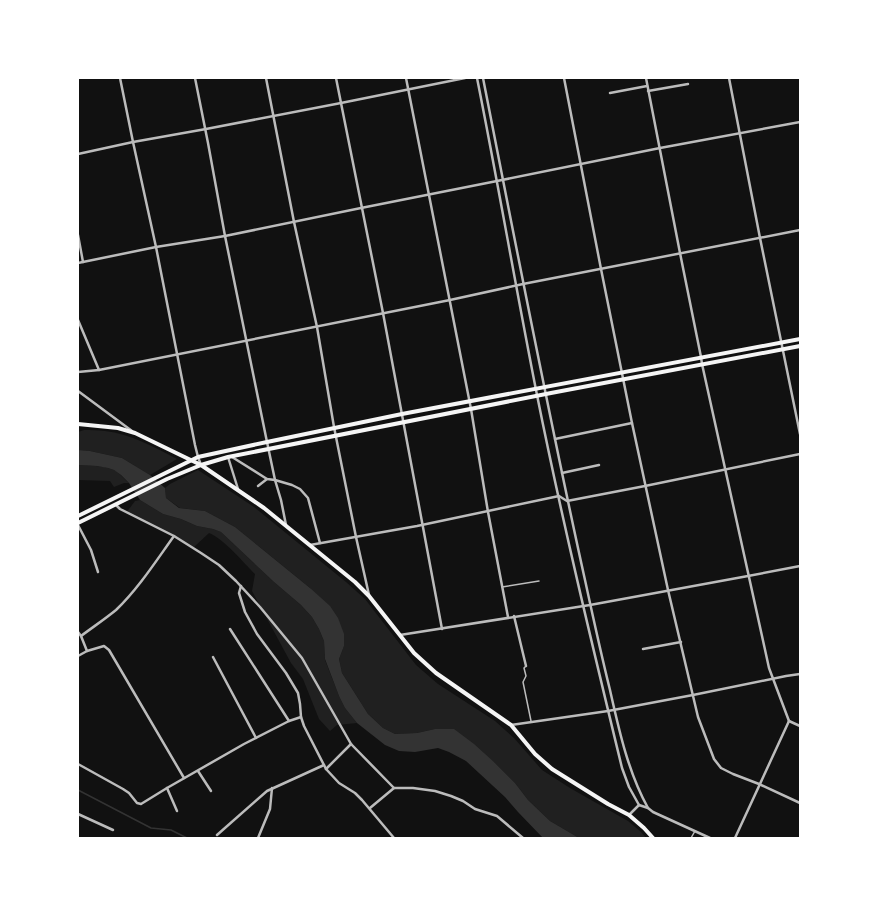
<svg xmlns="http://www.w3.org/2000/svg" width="878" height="916" font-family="Georgia,serif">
	<rect width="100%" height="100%" fill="#111"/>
	<g fill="#202020">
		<path d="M84 430C91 430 98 430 105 431 131 434 154 447 177 459L150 475 122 458 90 451 78 450V432Z"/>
		<path d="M78 465C89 466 103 465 114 470 120 473 124 479 129 483H124L114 487 110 481 78 480Z"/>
		<polygon points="198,470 254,507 346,582 365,599 416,665 438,684 495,721 514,738 542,770 570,788 628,821 641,832 646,838 579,838 550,821 528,800 515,783 495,763 435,729 417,733 395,734 383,728 368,714 342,673 339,659 344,646 310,588 235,527 205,511 180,508 166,498 165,488 170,484"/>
		<path d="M140 500 163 514 181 519 197 526 213 529 221 532 274 582 301 605 312 617 319 629 324 641 325 660 339 696 345 708 357 723 337 725 330 731 319 719 303 679 291 663 252 591 255 574C243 562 224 539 209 533L193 548 174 536 126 513 135 501Z"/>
	</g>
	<polygon fill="#333" points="78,450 90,451 122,458 150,475 165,488 166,498 179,508 205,511 235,527 310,588 330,606 338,618 344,634 344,646 339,659 342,673 368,714 383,728 395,734 417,733 435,729 454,729 474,744 495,763 515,783 528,800 550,821 579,838 543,838 518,812 505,797 466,761 449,752 438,748 415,752 399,751 385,745 357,723 345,708 339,696 325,659 324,641 319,629 312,617 301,605 274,582 221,532 213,529 197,526 181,519 163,514 140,500 129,483 121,475 114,470 108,468 97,466 78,465"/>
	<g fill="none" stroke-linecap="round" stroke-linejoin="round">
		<polyline stroke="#333" stroke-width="1.5" points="78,790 151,828 171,830 187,838"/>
		<g stroke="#bcbcbc" stroke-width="1.5">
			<polyline points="502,587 539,581"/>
			<polyline points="526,666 524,668 526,676 523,682 531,721"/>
			<polyline points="691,838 695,831"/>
		</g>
		<g stroke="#bcbcbc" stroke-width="2.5">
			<polyline points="120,78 133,142 156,247 195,445 198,457 201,465"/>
			<polyline points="195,78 208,143 225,236 267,442 275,480 281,500 286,525"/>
			<polyline points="266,78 294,222 317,327 334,427 356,537 369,595"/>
			<polyline points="336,78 383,313 442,629"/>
			<polyline points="406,78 471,409 488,512 508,617"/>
			<path d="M477 78C498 183 516 289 537 395 562 520 592 644 622 768L629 787 639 805"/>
			<path d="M483 78C516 246 548 413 585 580 593 617 601 654 610 690 619 730 628 772 648 808"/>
			<polyline points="564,78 601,269 632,423 668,590 698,717 714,759 721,768 733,774 759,784 800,803"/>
			<polyline points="646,78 680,253 701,357 702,364 762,636 769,668 789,721"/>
			<polyline points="729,78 760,238 800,434"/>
			<polyline points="648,91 688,84"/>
			<polyline points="610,93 647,86"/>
			<polyline points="78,154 133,142 206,129 341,103 465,78"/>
			<polyline points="78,235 83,262"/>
			<polyline points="78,263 156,247 225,236 361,208 497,181 660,148 800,122"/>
			<polyline points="78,320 99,370"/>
			<polyline points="78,372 99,370 450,300 523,284 800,230"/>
			<polyline points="78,391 132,431"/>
			<polyline points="555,439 632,423"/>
			<polyline points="228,457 238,489"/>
			<polyline points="232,457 267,479 275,480 292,485 300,489 308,498 320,543"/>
			<polyline points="562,473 599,465"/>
			<polyline points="258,486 267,479"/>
			<polyline points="116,505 120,509 174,536 201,553 219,565 236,581 260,607 302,658 351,744 394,788"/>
			<polyline points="78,525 91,550 98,572"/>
			<polyline points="310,545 417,526 559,496 567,501 645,486 800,454"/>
			<polyline points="241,586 239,593 245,612 257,634 286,673 298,693 300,704 301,717 304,726 326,769 339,783 355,793 362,800 394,838"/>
			<polyline points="514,616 526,666"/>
			<polyline points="230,629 289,721"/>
			<polyline points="78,632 81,636 87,651"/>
			<polyline points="400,635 590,605 748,576 800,566"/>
			<path d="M81 636C93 627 105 619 116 610 138 589 156 561 174 536"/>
			<polyline points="643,649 681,642"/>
			<polyline points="78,656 87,651 104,646 109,650 184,778"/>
			<polyline points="213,657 256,738"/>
			<polyline points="789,721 800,726"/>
			<polyline points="511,725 608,711 693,695 786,676 800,674"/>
			<polyline points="78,764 123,789 129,793 137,803 141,804 167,788 244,744 289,721 301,717"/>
			<polyline points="326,769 351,744"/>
			<polyline points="198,771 211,791"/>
			<polyline points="167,788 177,811"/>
			<polyline points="370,808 394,788 413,788 435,791 451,796 463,801 475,809 497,816 523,838"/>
			<polyline points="78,814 113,830"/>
			<polyline points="629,815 639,805 648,808 653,812 710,838"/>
			<polyline points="217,835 267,791 324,765"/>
			<polyline points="258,838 270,809 272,788"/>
			<polyline points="735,838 789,721"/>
		</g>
		<polyline stroke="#f5f5f5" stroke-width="4" points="78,424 118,428 135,433 201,465 264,508 355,582 369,596 414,653 436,673 511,725 535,754 552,769 608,804 629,815 644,828 653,838"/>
		<g stroke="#f5f5f5" stroke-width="4">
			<polyline points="78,516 198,457 267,442 402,414 800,339"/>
			<polyline points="78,523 167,479 201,465 228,457 551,393 800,346"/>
		</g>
	</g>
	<rect width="878" height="916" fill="none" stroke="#ffffff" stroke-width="158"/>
</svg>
